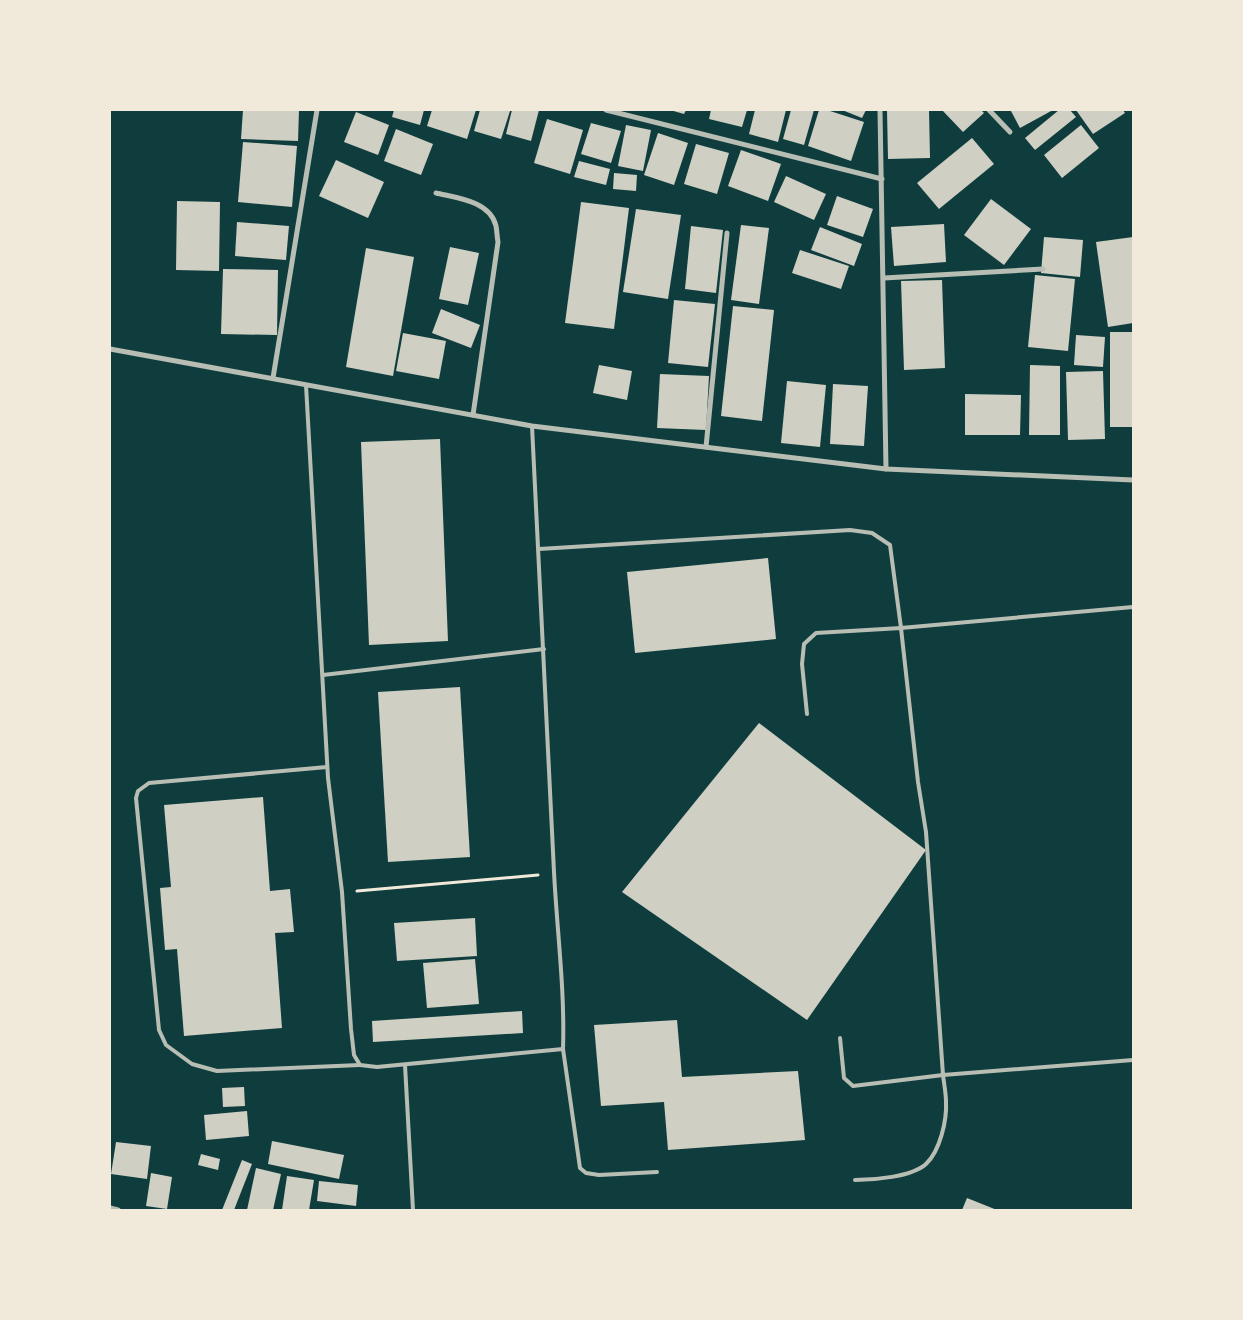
<svg xmlns="http://www.w3.org/2000/svg" width="1243" height="1320" font-family="'Public Sans',sans-serif">
	<rect width="100%" height="100%" fill="#0f3d3e"/>
	<g fill="#cfcfc3">
		<polygon points="243,110 299,110 298,141 241,139"/>
		<polygon points="394,110 424,110 420,125 392,117"/>
		<polygon points="432,110 476,110 467,139 427,126"/>
		<polygon points="480,110 510,111 501,139 474,131"/>
		<polygon points="512,110 539,110 531,141 506,134"/>
		<polygon points="670,110 686,110 684,114"/>
		<polygon points="711,110 747,110 742,127 709,119"/>
		<polygon points="755,110 786,110 778,142 749,134"/>
		<polygon points="791,110 814,110 804,145 783,139"/>
		<polygon points="819,110 827,110 864,122 851,161 808,146"/>
		<polygon points="842,110 866,110 862,118"/>
		<polygon points="887,110 929,110 930,158 888,159"/>
		<polygon points="942,110 981,110 984,113 963,132"/>
		<polygon points="1053,110 1020,128 1011,111 1012,110"/>
		<polygon points="1059,110 1070,110 1076,117 1035,150 1025,138"/>
		<polygon points="1076,110 1123,110 1125,113 1093,134"/>
		<polygon points="356,112 389,125 378,155 344,142"/>
		<polygon points="547,119 583,130 570,174 534,163"/>
		<polygon points="591,123 621,131 611,163 581,154"/>
		<polygon points="626,125 651,130 643,171 618,166"/>
		<polygon points="1081,125 1099,148 1062,178 1044,155"/>
		<polygon points="396,129 433,144 421,175 384,161"/>
		<polygon points="658,133 688,143 674,185 644,175"/>
		<polygon points="972,138 994,164 939,209 917,183"/>
		<polygon points="243,142 297,146 292,207 238,202"/>
		<polygon points="696,144 729,153 717,194 684,184"/>
		<polygon points="741,150 781,164 768,201 728,186"/>
		<polygon points="336,160 384,182 368,218 319,196"/>
		<polygon points="579,161 610,169 606,185 574,177"/>
		<polygon points="614,173 637,175 636,191 613,189"/>
		<polygon points="786,176 826,194 814,220 774,202"/>
		<polygon points="837,196 873,209 863,237 827,225"/>
		<polygon points="991,199 1031,229 1004,265 964,235"/>
		<polygon points="177,201 220,202 219,271 176,270"/>
		<polygon points="581,202 629,208 614,329 565,323"/>
		<polygon points="636,209 681,215 668,299 623,292"/>
		<polygon points="237,222 289,226 286,260 235,256"/>
		<polygon points="944,224 946,262 894,266 891,227"/>
		<polygon points="741,225 769,228 759,304 731,300"/>
		<polygon points="691,226 723,230 716,293 685,289"/>
		<polygon points="820,227 862,244 854,266 811,250"/>
		<polygon points="1044,237 1083,240 1080,277 1041,273"/>
		<polygon points="1133,237 1133,323 1108,327 1096,242"/>
		<polygon points="450,247 479,253 468,305 439,299"/>
		<polygon points="366,248 414,257 393,376 346,367"/>
		<polygon points="800,250 849,266 841,289 792,273"/>
		<polygon points="223,269 278,270 277,335 221,334"/>
		<polygon points="1035,275 1075,279 1068,351 1028,347"/>
		<polygon points="942,280 945,368 904,370 901,281"/>
		<polygon points="674,300 715,304 708,367 668,363"/>
		<polygon points="733,306 774,310 762,421 721,416"/>
		<polygon points="441,309 480,325 471,348 432,333"/>
		<rect x="1110" y="332" width="23" height="95"/>
		<polygon points="403,333 446,341 439,379 396,371"/>
		<polygon points="1076,335 1105,337 1103,367 1074,365"/>
		<polygon points="599,365 632,371 627,400 593,393"/>
		<polygon points="1030,365 1060,366 1060,435 1029,435"/>
		<polygon points="1103,371 1105,439 1068,440 1066,372"/>
		<polygon points="660,374 709,376 706,430 657,428"/>
		<polygon points="787,381 826,385 820,447 781,443"/>
		<polygon points="833,384 868,386 864,446 830,444"/>
		<polygon points="965,394 1021,395 1020,435 965,435"/>
		<polygon points="440,439 448,641 369,645 361,442"/>
		<polygon points="768,558 776,639 635,653 627,572"/>
		<polygon points="460,687 470,857 388,862 378,692"/>
		<polygon points="759,723 926,850 807,1020 622,892"/>
		<polygon points="263,797 270,891 290,889 294,932 275,933 282,1028 184,1036 177,949 165,950 160,888 171,887 164,805"/>
		<polygon points="475,918 477,956 397,961 394,923"/>
		<polygon points="475,959 479,1004 427,1008 423,963"/>
		<polygon points="522,1011 523,1033 373,1042 372,1021"/>
		<polygon points="677,1020 682,1077 798,1071 805,1140 668,1150 664,1102 601,1106 594,1025"/>
		<polygon points="244,1087 245,1106 223,1107 222,1088"/>
		<polygon points="247,1111 249,1136 206,1140 204,1115"/>
		<polygon points="272,1141 344,1155 339,1179 268,1164"/>
		<polygon points="116,1142 151,1146 147,1179 111,1174"/>
		<polygon points="201,1154 220,1159 218,1170 198,1165"/>
		<polygon points="242,1160 252,1164 234,1210 222,1210"/>
		<polygon points="256,1168 281,1174 273,1210 247,1210"/>
		<polygon points="151,1173 172,1177 167,1209 146,1206"/>
		<polygon points="287,1176 314,1180 309,1210 282,1210"/>
		<polygon points="319,1181 358,1185 356,1206 317,1201"/>
		<polygon points="967,1198 997,1210 962,1210"/>
	</g>
	<g fill="none" stroke-linecap="round" stroke-linejoin="round">
		<polyline stroke="#f1e9da" stroke-width="3" points="357,891 538,875"/>
		<g stroke="#b8beb3" stroke-width="4">
			<path d="M306 385 328 778 342 892 351 1029 354 1055 360 1065 377 1067 563 1049C565 990 557 931 554 872 546 723 540 575 532 426"/>
			<polyline points="539,549 850,530 872,533 890,545 901,628 1133,607"/>
			<polyline points="323,675 544,649"/>
			<polyline points="807,714 802,664 804,644 816,633 901,628 918,782 926,832 943,1075 1133,1060"/>
			<polyline points="327,767 149,783 138,791 136,798 159,1030 166,1045 192,1064 217,1071 360,1065"/>
			<path d="M840 1038 844 1078 853 1086 943 1075C944 1084 946 1093 946 1102 947 1120 940 1151 926 1164 912 1177 873 1180 855 1180"/>
			<polyline points="563,1049 580,1168 586,1173 599,1175 657,1172"/>
			<polyline points="405,1065 413,1210"/>
		</g>
		<g stroke="#b8beb3" stroke-width="5">
			<polyline points="606,110 882,179"/>
			<polyline points="880,110 886,469"/>
			<polyline points="989,110 1010,132"/>
			<path d="M436 193C457 198 490 201 496 226 497 231 497 237 498 242L473 415"/>
			<polyline points="884,278 1043,269"/>
			<polyline points="110,349 532,426 886,469 1133,480"/>
			<polyline points="273,378 317,110"/>
			<polyline points="706,447 727,233"/>
			<polyline points="110,1208 118,1210"/>
		</g>
	</g>
	<rect width="1243" height="1320" fill="none" stroke="#f1e9da" stroke-width="222"/>
</svg>
